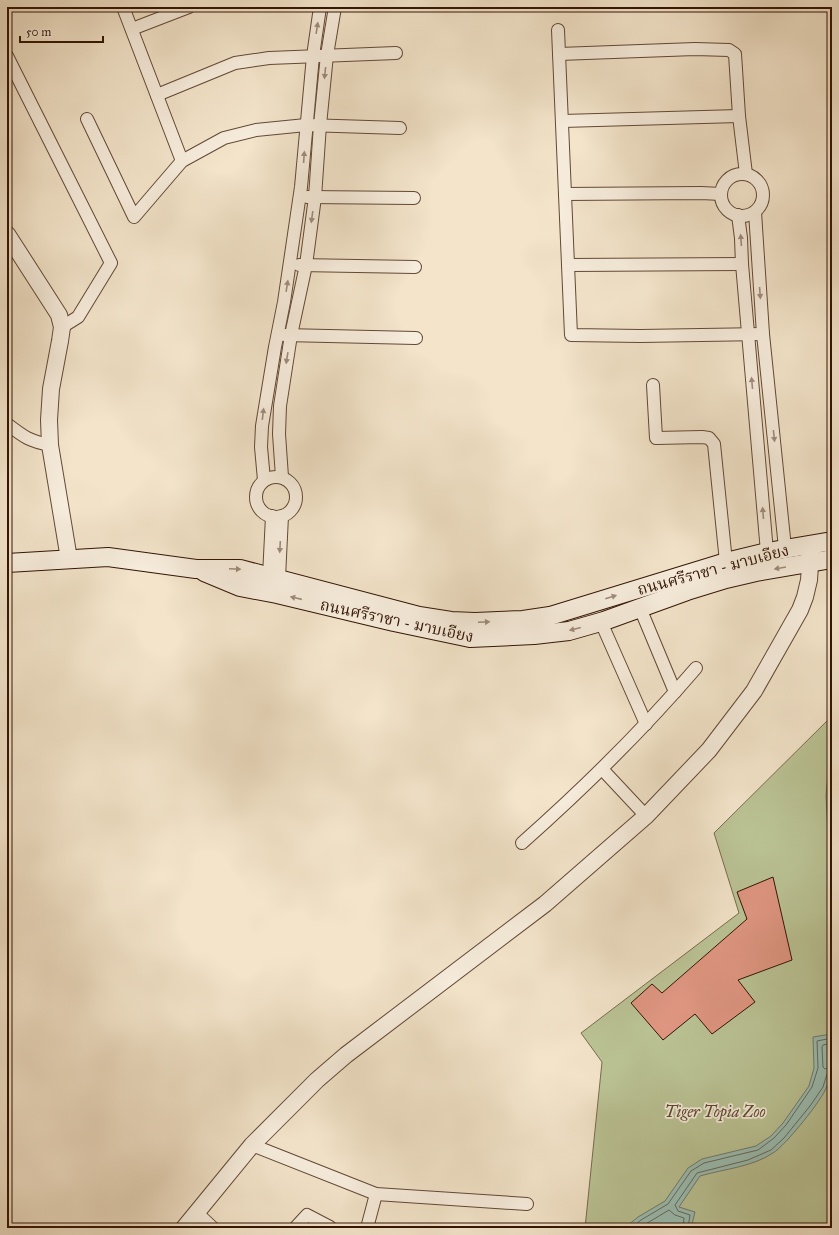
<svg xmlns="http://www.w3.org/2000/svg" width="839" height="1235" font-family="'IM FELL Great Primer','Noto Serif Thai',serif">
	<rect width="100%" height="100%" fill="#f3e4ca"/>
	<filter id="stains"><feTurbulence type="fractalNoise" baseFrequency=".005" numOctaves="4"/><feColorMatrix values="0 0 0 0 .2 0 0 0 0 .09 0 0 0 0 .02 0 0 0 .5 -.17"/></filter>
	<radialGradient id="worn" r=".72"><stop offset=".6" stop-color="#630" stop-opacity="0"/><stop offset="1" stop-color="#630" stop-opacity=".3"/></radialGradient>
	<polygon fill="#bbc496" stroke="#776c4d" points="832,716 832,1228 585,1228 602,1062 581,1033 739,913 714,833"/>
	<g fill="#9bbfb4" stroke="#717b6e">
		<polygon points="832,746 832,840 828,832 826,796 830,751"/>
		<path d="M832 1034C833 1052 833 1070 827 1086 823 1099 785 1146 773 1153 752 1167 724 1169 700 1176L679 1207 695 1212 691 1228H627V1226L638 1217 665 1201 688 1168 702 1159 756 1146 771 1136 783 1123 809 1086 814 1068 813 1037Z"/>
	</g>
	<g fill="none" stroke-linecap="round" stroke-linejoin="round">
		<g stroke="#676a5c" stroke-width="1">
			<polyline points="832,773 830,796 832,832"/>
			<polyline points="832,1043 823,1045 822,1047 823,1067 825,1069 832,1067"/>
			<polyline points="631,1228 641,1220 668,1204 691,1171 704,1163 758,1150 774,1138 786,1125 812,1087 818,1068 817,1041 832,1038"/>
			<polyline points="639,1228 669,1210 675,1215 684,1218 683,1228"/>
			<polyline points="688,1228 690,1215 678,1211 675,1205 697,1173 748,1160 771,1150 784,1138 810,1106 823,1087 827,1074 832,1072"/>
		</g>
	</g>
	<polygon fill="#e09783" stroke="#331404" points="773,877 792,960 738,980 755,1002 712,1034 695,1014 663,1040 631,1003 652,984 662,993 747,919 737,892"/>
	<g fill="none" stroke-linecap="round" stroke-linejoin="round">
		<defs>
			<g id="minor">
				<polyline points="123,7 182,161"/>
				<polyline points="132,29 189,7"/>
				<polyline points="558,30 571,335 640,336 763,334"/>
				<polyline points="559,54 695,49 729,50 735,54 739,116 746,174"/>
				<polyline points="7,56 111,263 78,317 62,327"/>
				<polyline points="157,95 235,63 269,58 396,53"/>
				<polyline points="87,119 134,217 182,161 224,138 256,130 306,125 400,128"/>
				<polyline points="562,121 739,116"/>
				<circle cx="742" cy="195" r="21"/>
				<polyline points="565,194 701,193 721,194"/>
				<polyline points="307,197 414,198"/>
				<polyline points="755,212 763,334 785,548"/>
				<polyline points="738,215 741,238 742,264 767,552"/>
				<polyline points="299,265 415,267"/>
				<polyline points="568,265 742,264"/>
				<polyline points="284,335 416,338"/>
				<polyline points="653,385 656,438 702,437 709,438 714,444 726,562"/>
				<path d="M7 424C24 437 29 441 50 445"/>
				<circle cx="276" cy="497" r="20"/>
				<polyline points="282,477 279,434 280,406 291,335 306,265 315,197 320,125 327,55 335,7"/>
				<polyline points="264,480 261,447 262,426 275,347 284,302 301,187 313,56 320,7"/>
				<polyline points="269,576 272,516"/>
				<polyline points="279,578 282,516"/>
				<polyline points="640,608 675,692"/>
				<polyline points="601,622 646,724"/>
				<polyline points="602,769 646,816"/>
				<path d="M522 843C584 788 642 731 696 668"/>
				<polyline points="252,1145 376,1194 527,1204"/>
				<polyline points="197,1213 213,1228"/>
				<polyline points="295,1228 307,1215 330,1227 329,1228"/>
				<polyline points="367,1228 376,1194"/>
			</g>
			<g id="tertiary">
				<polyline points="7,234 59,315 62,327 60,341 51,389 49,420 50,445 69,559"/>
				<polyline points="184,1228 252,1145 317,1080 346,1055 545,904 646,816 709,750 754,691 800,610 805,597 809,580 811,551"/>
			</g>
			<g id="secondary">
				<polyline points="7,563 108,557 196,569 240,569 419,616 451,621 475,622 523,620 550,616 726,562 767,552 832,541"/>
				<polyline points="204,572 240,587 277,594 394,622 470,638 534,635 569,631 604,621 687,591 726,579 756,572 832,559"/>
			</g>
		</defs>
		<use href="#minor" stroke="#634836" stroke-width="14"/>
		<use href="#tertiary" stroke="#634836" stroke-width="18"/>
		<use href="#secondary" stroke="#331404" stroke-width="20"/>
		<use href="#minor" stroke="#f7eddd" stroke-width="12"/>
		<use href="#tertiary" stroke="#f7eddd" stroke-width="16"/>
		<use href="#secondary" stroke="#f7eddd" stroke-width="18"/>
	</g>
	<defs><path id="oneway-solid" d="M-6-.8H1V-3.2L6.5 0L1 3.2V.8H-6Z"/></defs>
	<g fill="#9f8b7b">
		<use href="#oneway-solid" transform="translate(317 28) rotate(-81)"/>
		<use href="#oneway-solid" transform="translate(325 73) rotate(96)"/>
		<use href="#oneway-solid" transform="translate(304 157) rotate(-86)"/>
		<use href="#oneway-solid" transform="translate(312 217) rotate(98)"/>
		<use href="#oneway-solid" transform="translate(741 240) rotate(-94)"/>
		<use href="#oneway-solid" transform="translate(287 286) rotate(-81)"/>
		<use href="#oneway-solid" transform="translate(760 293) rotate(86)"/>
		<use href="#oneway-solid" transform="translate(287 358) rotate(99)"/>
		<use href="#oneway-solid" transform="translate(752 383) rotate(-95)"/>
		<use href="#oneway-solid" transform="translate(263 414) rotate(-83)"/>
		<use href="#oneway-solid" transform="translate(774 436) rotate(84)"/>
		<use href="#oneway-solid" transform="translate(763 513) rotate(-95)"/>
		<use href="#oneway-solid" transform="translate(280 547) rotate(93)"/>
		<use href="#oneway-solid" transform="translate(780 568) rotate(170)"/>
		<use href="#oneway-solid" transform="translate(235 569) rotate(2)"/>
		<use href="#oneway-solid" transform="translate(611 597) rotate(-17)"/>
		<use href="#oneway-solid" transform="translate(296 598) rotate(-167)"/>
		<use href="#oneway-solid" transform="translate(484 622) rotate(-3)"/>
		<use href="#oneway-solid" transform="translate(575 629) rotate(166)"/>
	</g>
	<g text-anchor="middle" stroke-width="3.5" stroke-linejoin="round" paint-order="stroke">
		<g font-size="16" fill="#331404" stroke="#f7eddd">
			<text transform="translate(713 569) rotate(-15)" y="6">ถนนศรีราชา - มาบเอียง</text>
			<text transform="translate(397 620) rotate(12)" y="6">ถนนศรีราชา - มาบเอียง</text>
		</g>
		<g font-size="16" font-style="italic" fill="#5c4930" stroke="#f7eddd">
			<text x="715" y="1117">Tiger Topia Zoo</text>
		</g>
	</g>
	<rect width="839" height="1235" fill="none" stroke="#f3e4ca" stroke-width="24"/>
	<rect x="8" y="8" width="823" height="1219" fill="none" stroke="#331404" stroke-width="2"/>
	<rect x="12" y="12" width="815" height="1211" fill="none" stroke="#331404"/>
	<path d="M20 36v6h83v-6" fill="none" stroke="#331404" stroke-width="2"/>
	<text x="26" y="36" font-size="12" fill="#331404" stroke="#f7eddd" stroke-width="3" paint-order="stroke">50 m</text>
	<rect width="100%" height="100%" filter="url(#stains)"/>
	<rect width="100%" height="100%" fill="url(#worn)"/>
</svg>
